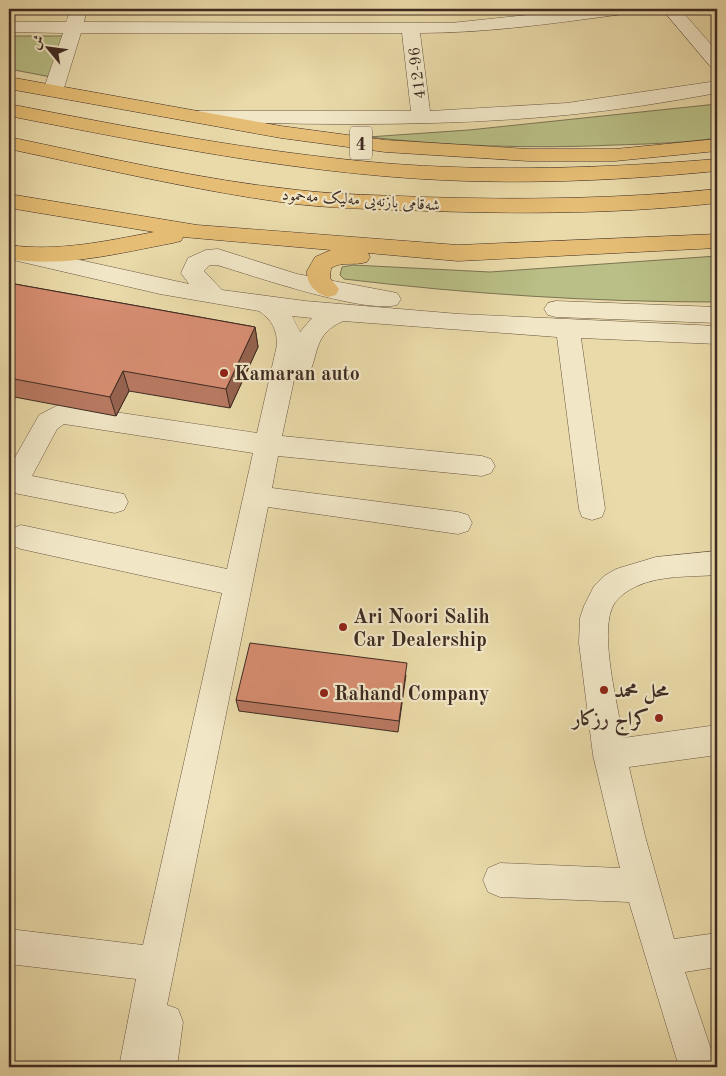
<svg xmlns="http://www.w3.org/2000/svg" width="726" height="1076" font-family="'Old Standard TT',Amiri,serif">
	<rect width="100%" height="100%" fill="#eadaa9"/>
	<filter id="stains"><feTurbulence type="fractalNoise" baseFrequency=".004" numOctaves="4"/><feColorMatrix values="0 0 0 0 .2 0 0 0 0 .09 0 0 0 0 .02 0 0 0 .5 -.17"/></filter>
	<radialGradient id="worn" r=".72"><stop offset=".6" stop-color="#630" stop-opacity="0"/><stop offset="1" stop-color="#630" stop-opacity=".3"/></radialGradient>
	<g fill="#b9bf86" stroke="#7c7454">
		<polygon points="9,36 64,36 51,77 9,69"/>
		<path d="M717 104V138C683 143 649 144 615 145 532 149 450 146 368 137L469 130Z"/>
		<path d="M717 256V302C593 302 468 294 344 279L340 275 342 267 353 265 490 272Z"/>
	</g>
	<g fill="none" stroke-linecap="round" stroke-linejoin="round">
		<defs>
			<g id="minor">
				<path d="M71 9H87L84 22 451 23 585 9H633L630 13 624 14C556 23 488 33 420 33L430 111 567 103 717 81V93C668 102 618 110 567 115 441 127 314 125 188 121L181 119 178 115 181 111H411L402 33H81L63 91 60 95H46L43 91 63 33 9 32V22H66Z"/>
				<polygon points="662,9 680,9 717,51 717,68 710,66"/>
				<path d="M16 246 189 284 181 273 188 258 206 250 218 249 297 274 397 293 401 299 397 305C364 314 254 276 217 265H210L204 271 222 290 305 301 459 314 717 326V344L581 338 605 509 602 517 592 520 582 517 579 509 557 337 343 321C312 335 320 354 307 378L294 380 282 436 482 456 491 459 495 466 491 473 482 476 278 456 272 488 458 512 468 515 472 523 468 531 458 534 268 507 167 1005 178 1009 183 1022 177 1067H119L136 979 9 964V929L143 945 222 593 21 549 11 545 9 534 11 529 21 525 227 569 253 453 64 424 57 429 32 476 124 494 128 502 124 510 115 513 9 492V468L39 415 60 404 257 433 277 345C277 329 272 320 259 311L160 294 9 259V249ZM292 316 312 318 300 332Z"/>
				<polygon points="556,301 717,307 717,323 556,317 548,315 544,309 548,303"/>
				<path d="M717 551V575C692 577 661 575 637 586 628 590 616 598 612 608 600 638 618 705 623 738L717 725V755L629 767 645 836 674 939 717 933V967L685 972 717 1067H679L629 902 500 897 488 892 483 880 488 868 500 863 620 868 593 755 579 643 580 618 584 606 594 586 604 576 616 569 656 557Z"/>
			</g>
			<g id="highway">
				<polygon points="9,77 281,126 385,140 528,149 615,149 717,139 717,151 615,161 528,161 385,152 281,138 9,89"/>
				<path d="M9 104C133 128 256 152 382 163 493 172 606 168 717 159V171C606 182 493 186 382 176 256 165 132 140 9 116Z"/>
				<path d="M9 137C105 157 201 180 298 190 340 195 381 195 423 197 521 200 619 199 717 189V203C621 214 524 214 427 211 378 209 328 209 280 202 189 189 99 168 9 149Z"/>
				<path d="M9 194 197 225 458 245 717 234V248L458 261 368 253 370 257 367 262C355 266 342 261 331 268L330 278 339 289 336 295 328 297C316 294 306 284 307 271L315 257 331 250 183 237 181 241 173 243C119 253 64 268 9 259V245C58 252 106 241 154 232L9 208Z"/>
			</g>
		</defs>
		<use href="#minor" stroke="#695644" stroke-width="1"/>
		<use href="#highway" stroke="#3e2a22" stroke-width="1"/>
		<use href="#minor" fill="#f1e7c7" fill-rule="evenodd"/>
		<use href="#highway" fill="#e5bd74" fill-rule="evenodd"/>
	</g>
	<g fill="#b87961" stroke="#3e2a22">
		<polygon points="9,283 255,327 258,347 230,408 129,391 116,416 9,396"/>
		<polygon points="406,675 398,732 239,711 236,700"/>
	</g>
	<g fill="#96634f" stroke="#3e2a22">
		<polygon points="255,327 258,347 230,408 226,389"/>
		<polygon points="123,371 129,391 116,416 110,397"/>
	</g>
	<g fill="#d68d71" stroke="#3e2a22">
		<polygon points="9,283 255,327 226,389 123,371 110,397 9,378"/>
		<polygon points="250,643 407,663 399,721 236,700"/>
	</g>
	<g fill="#8f2418" stroke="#f1e7c7" stroke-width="2">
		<circle cx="224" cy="373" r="5"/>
		<circle cx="343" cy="627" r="5"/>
		<circle cx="604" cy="690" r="5"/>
		<circle cx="324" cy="693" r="5"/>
		<circle cx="659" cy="718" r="5"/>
	</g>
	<g text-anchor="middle" stroke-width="4.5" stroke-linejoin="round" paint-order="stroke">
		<g font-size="16" fill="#3e2a22" stroke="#f1e7c7">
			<text transform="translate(416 73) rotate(-97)" y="6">412-96</text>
			<text transform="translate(361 199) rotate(4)" y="6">شەقامی بازنەیی مەلیک مەحمود</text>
		</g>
		<rect fill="#f1e7c7" stroke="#746354" stroke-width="1" x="350" y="126.5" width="22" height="33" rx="4"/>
		<g font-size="19" font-weight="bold" fill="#3e2a22">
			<text x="361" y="150">4</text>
		</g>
		<g font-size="20" font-weight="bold" fill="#3e2a22" stroke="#f1e7c7" text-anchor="start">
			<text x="234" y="380">Kamaran auto</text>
			<text x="353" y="623">Ari Noori Salih<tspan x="353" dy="23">Car Dealership</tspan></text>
			<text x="614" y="697">محل محمد</text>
			<text x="334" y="700">Rahand Company</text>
			<text x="649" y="725" text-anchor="end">كراج رزكار</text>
		</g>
	</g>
	<rect width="726" height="1076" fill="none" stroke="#eadaa9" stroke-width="30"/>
	<rect x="10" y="10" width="706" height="1056" fill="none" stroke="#3e2a22" stroke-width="2.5"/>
	<rect x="15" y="15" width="696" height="1046" fill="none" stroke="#3e2a22"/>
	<g transform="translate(48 48) rotate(299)" stroke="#f1e7c7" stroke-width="4" paint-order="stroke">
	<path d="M0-4L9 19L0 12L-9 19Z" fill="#3e2a22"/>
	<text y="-8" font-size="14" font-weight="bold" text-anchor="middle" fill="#3e2a22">ش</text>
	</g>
	<rect width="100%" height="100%" filter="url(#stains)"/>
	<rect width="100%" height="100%" fill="url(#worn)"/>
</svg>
